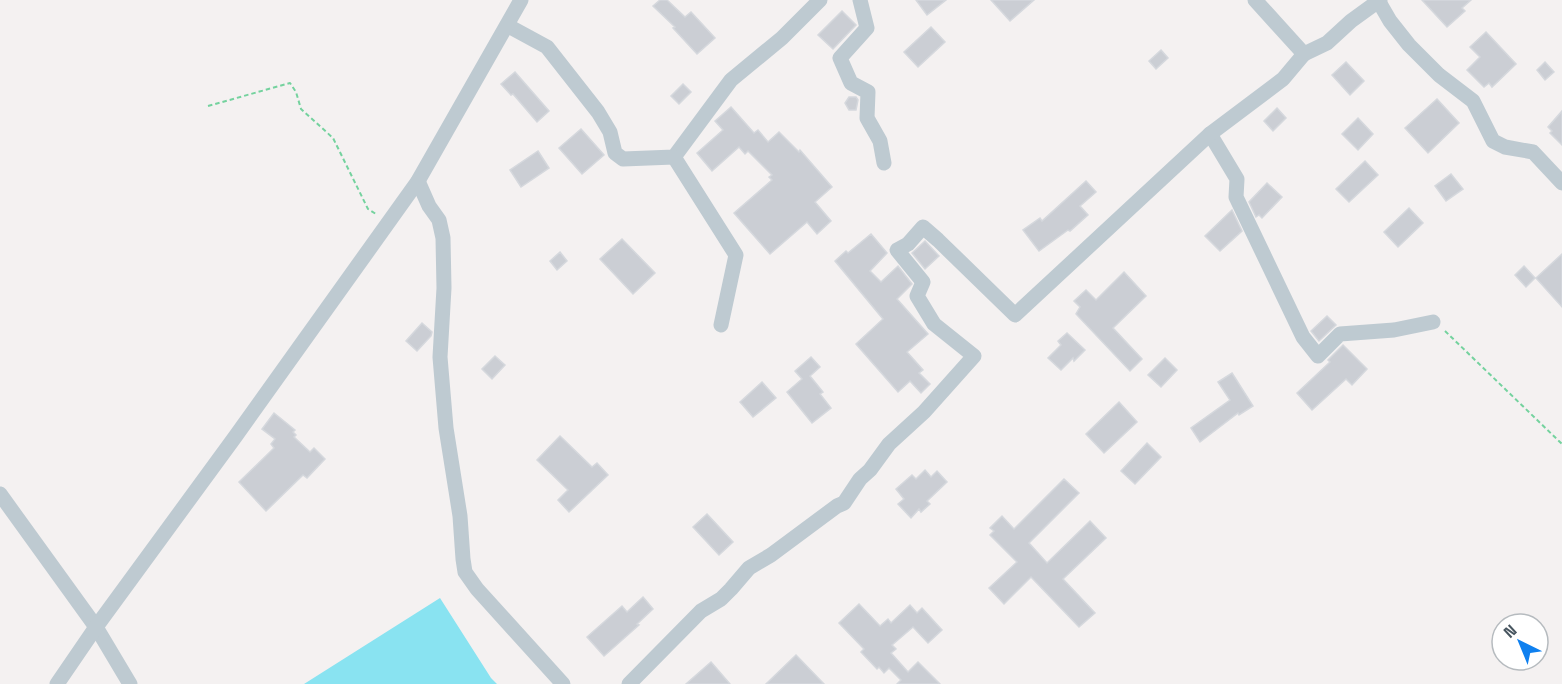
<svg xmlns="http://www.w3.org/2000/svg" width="1562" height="684" font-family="'Space Grotesk',sans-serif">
	<rect width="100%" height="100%" fill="#f4f1f1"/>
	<polygon fill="#89e3f1" points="440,598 491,678 497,684 304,684"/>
	<g fill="#cbced4" stroke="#d5d8dd" stroke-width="1.5">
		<polygon points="660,0 667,0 685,17 691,12 715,38 697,54 673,28 675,27 653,6"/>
		<polygon points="916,0 946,0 927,15"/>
		<polygon points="991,0 1034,0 1010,21"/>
		<polygon points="1422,0 1471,0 1462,8 1465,11 1447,27"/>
		<polygon points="842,11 856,25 833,49 818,35"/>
		<polygon points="931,27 945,42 918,67 904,52"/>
		<polygon points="1486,32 1516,64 1492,87 1489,83 1484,87 1467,70 1480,57 1470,47"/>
		<polygon points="1161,50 1168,58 1156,69 1149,61"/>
		<polygon points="1346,62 1364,81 1350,95 1332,75"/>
		<polygon points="1545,62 1554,72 1545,80 1537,70"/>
		<polygon points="515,72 549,111 537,122 513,94 511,95 501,84"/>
		<polygon points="683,84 691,92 679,104 671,96"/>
		<polygon points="849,97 856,97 858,100 856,110 849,110 845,103"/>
		<polygon points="1437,99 1459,123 1428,153 1405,128"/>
		<polygon points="731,107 754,133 758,130 768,142 779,132 799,152 800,150 832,187 815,202 831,221 817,234 807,222 770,254 734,213 772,180 769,177 772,175 748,151 745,154 739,147 712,171 697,153 723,130 715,121"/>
		<polygon points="1277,108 1286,118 1273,131 1264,121"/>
		<polygon points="1562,111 1562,145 1550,133 1552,131 1548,127"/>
		<polygon points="1358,118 1373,134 1358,150 1342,134"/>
		<polygon points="581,129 604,155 582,174 559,148"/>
		<polygon points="538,151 549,168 521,187 510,170"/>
		<polygon points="1365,161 1378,175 1349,202 1336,189"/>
		<polygon points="1451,174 1463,189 1446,201 1435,186"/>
		<polygon points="1086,181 1096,192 1080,206 1088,215 1070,231 1068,230 1039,251 1023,230 1040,218 1042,221"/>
		<polygon points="1267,183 1282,197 1262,218 1259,215 1256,217 1249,202"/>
		<polygon points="1409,208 1423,223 1398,247 1384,232"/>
		<polygon points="1232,210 1242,231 1220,251 1205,236"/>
		<polygon points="871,234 887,253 870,271 881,282 898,266 912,284 897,299 928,334 907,352 923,370 919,373 930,384 921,393 910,381 898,392 856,344 883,319 835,261 846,251 848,253"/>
		<polygon points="622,239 655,273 633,294 600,259"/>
		<polygon points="925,241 939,256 925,269 912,253"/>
		<polygon points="560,252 567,261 557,270 550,261"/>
		<polygon points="1562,254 1562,307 1536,278"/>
		<polygon points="1524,266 1535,278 1526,287 1515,275"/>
		<polygon points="1124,272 1146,296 1113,328 1142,359 1130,371 1076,314 1080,307 1074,301 1086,290 1096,300"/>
		<polygon points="1327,316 1336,325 1319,341 1311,331"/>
		<polygon points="422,323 432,332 431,336 417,351 406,341"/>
		<polygon points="1067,333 1085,350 1074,361 1073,358 1061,370 1048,358 1061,345 1058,341"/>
		<polygon points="1343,345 1367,369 1352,385 1346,379 1312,410 1297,393 1330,362 1328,360"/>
		<polygon points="495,356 505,365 492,379 482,369"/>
		<polygon points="811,357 820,367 810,376 823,392 820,394 831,408 812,423 787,392 802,379 795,371"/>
		<polygon points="1165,358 1177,370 1161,387 1148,375"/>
		<polygon points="1232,373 1253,406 1239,415 1238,413 1200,442 1191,428 1230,400 1218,382"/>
		<polygon points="762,382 776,398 753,417 740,402"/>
		<polygon points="1119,402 1137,422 1104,453 1086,434"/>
		<polygon points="274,413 295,430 293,432 296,435 294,437 310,452 314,448 325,459 307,478 303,475 266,511 239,482 274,448 271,444 275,439 262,429"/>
		<polygon points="560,436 592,467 597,463 608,475 569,512 558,500 568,490 537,460"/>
		<polygon points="1147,443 1161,457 1135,484 1121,471"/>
		<polygon points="925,470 931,477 937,471 947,482 927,501 930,504 921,512 919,509 911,518 898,504 904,499 896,489 912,475 916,479"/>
		<polygon points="1064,479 1079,493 1029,543 1047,563 1090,521 1106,538 1063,579 1095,613 1079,627 1031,577 1004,604 989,588 1017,562 990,535 994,531 990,528 1002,516 1014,529"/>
		<polygon points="707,514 733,542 719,555 693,527"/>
		<polygon points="643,597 653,609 637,624 639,625 604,656 587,637 622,606 627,612"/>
		<polygon points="859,604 880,626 888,619 891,623 910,605 917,613 922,608 942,630 928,643 913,627 892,645 896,649 891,653 908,672 918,662 940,684 897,684 901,680 889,668 884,673 879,667 877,669 861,652 864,649 839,623"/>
		<polygon points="796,655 824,684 766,684"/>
		<polygon points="711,662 730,684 686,684"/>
	</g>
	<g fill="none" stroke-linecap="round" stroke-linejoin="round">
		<g stroke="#74d29e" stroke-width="2" stroke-dasharray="4.5 3" stroke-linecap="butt">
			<polyline points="208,106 290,83 296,92 301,109 333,138 368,209 376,214"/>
			<polyline points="1445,331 1562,444"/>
		</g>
		<g stroke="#becad1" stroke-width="15">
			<polyline points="860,0 867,28 840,58 851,83 868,92 867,118 880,141 884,163"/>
			<polyline points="1379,2 1390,21 1409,45 1439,75 1473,101 1493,141 1505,147 1533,152 1562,183"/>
			<polyline points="512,28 547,47 598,112 610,132 615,153 623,159 674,157 731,80 782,38 820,0"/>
			<polyline points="1304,54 1327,43 1351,21 1380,0"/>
			<polyline points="1210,134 1237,179 1236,197 1303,337 1318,356 1340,334 1394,330 1433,322"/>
			<polyline points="674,157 736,255 721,325"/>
			<polyline points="418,181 429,206 439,220 443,238 444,288 440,357 446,428 460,516 463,559 465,572 477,589 563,684"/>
			<polyline points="0,494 96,627 130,684"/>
			<polyline points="57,684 96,627 235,437 418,181 521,0"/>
			<polyline points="629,684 701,611 721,599 731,589 749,568 771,555 837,506 844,503 860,479 870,470 889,444 924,412 974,356 934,324 917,296 923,282 897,250 908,244 923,227 938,240 1015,315 1210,134 1283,79 1304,54 1255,0"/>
		</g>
	</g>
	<g transform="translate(1520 642) rotate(317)"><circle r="28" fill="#ffffff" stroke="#b6bbbf" stroke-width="1.5"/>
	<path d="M0-4.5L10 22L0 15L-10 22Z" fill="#0f80ef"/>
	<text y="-9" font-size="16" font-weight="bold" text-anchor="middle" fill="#485660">N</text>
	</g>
</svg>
